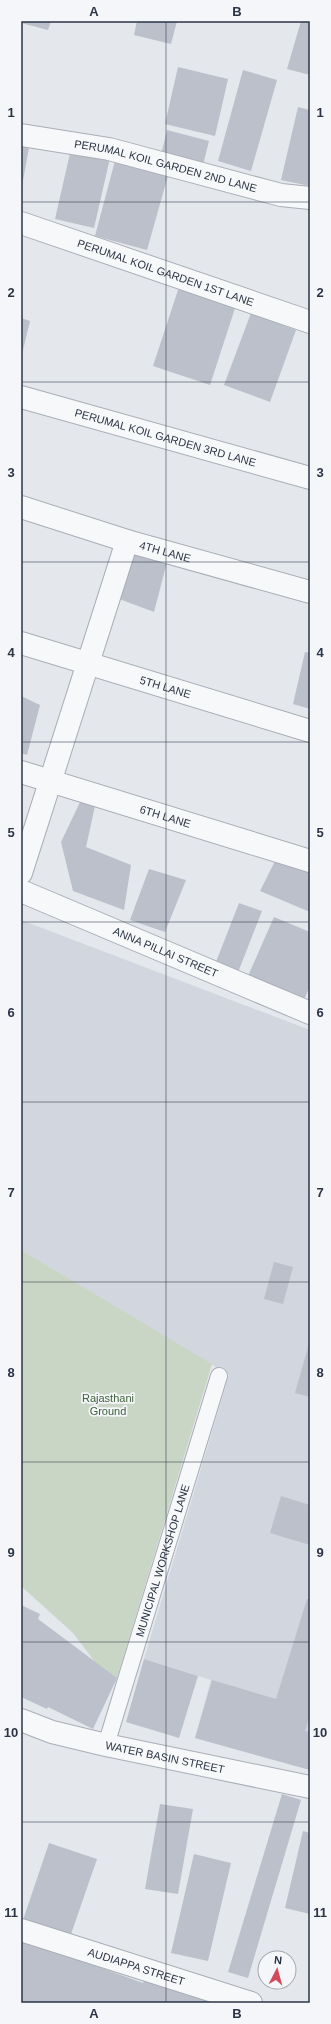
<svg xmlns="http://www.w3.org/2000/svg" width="331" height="2024" font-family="Helvetica,sans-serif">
	<rect width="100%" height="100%" fill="#e4e7ec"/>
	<polygon fill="#d2d6de" points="21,920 310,1030 310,1770 195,1738 211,1680 144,1659 229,1375 21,1250"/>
	<polygon fill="#c9d6c5" points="21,1250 212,1364 117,1678 95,1662 73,1633 21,1586"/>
	<g fill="#bbc0ca">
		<polygon points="21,21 51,21 48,30 21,23"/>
		<polygon points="137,21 177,21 171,44 134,35"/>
		<polygon points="301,21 310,21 310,75 287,69"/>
		<polygon points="178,67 228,79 215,136 165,124"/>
		<polygon points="243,70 277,80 251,171 218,161"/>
		<polygon points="298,107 310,110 310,186 281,180"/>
		<polygon points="167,130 209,141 203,165 161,155"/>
		<polygon points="21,140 30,142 22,186 21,186"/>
		<polygon points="71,149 110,158 94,228 55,219"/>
		<polygon points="116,157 169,172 147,250 95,236"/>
		<polygon points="181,281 238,299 210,385 153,366"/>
		<polygon points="251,313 296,330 270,402 224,385"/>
		<polygon points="21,318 30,321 22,354 21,354"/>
		<polygon points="128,548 167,562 154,612 114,597"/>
		<polygon points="305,652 310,653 310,709 293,704"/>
		<polygon points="21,696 40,705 27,755 21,753"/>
		<polygon points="82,798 95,806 86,847 131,865 124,910 73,891 61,842"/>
		<polygon points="275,861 310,871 310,912 260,891"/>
		<polygon points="149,869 186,880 165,932 130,920"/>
		<polygon points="239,903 262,911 237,975 214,967"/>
		<polygon points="274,917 310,932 310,986 304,1000 248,976"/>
		<polygon points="274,1262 293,1267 283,1304 264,1299"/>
		<polygon points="310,1340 310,1397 295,1393"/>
		<polygon points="281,1496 310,1505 310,1545 270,1533"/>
		<polygon points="307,1599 310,1599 310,1715 305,1731 310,1732 310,1770 195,1738 212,1680 276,1699"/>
		<polygon points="21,1605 40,1614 38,1619 117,1678 93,1729 48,1707 47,1709 21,1697"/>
		<polygon points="144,1659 198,1676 179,1738 126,1722"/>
		<polygon points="282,1794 301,1800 248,1978 228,1972"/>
		<polygon points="160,1804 193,1809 178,1894 145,1889"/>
		<polygon points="303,1831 310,1833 310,1914 285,1908"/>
		<polygon points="49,1843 97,1859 70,1937 23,1920"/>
		<polygon points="194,1854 231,1863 208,1961 171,1953"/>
		<polygon points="21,1939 143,1983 145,1978 218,2003 21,2003"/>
	</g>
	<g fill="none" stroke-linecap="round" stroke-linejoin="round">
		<defs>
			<g id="service">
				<path id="s1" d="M106 1745 219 1376"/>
			</g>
			<g id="minor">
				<path id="s2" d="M21 135 109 149 281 195 310 198"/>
				<path id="s3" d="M21 223 310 322"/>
				<path id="s4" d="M21 397 310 478"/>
				<path id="s5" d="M21 507 127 541 310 592"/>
				<path id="s6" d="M21 643 310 731"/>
				<path id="s7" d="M21 772 310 861"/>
				<polyline points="21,873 127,541"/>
				<path id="s8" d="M21 891 310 1013"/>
				<path id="s9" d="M21 1720 52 1732 106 1745 310 1787"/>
				<path id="s10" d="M21 1930 251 2003"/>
			</g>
		</defs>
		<use href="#service" stroke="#a9aeb7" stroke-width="18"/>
		<use href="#minor" stroke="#a9aeb7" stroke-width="24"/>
		<use href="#service" stroke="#f7f8fa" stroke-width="16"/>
		<use href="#minor" stroke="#f7f8fa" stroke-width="22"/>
	</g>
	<path fill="none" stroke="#2b3445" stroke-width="1" stroke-opacity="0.55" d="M166 21V2003M21 202H310M21 382H310M21 562H310M21 742H310M21 922H310M21 1102H310M21 1282H310M21 1462H310M21 1642H310M21 1822H310"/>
	<g text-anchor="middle" stroke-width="3.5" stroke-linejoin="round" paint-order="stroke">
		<g font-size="11" fill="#2b3445" stroke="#f4f6f9">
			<text dy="4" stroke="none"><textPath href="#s2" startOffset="148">PERUMAL KOIL GARDEN 2ND LANE</textPath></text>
			<text dy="4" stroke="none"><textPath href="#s3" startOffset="153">PERUMAL KOIL GARDEN 1ST LANE</textPath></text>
			<text dy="4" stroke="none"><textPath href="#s4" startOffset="150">PERUMAL KOIL GARDEN 3RD LANE</textPath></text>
			<text dy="4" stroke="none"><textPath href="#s5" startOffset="151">4TH LANE</textPath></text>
			<text dy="4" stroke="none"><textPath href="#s6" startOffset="151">5TH LANE</textPath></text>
			<text dy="4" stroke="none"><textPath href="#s7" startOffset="151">6TH LANE</textPath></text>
			<text dy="4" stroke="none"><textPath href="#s8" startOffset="157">ANNA PILLAI STREET</textPath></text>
			<text dy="4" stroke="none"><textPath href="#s1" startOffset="193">MUNICIPAL WORKSHOP LANE</textPath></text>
			<text dy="4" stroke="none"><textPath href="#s9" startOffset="149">WATER BASIN STREET</textPath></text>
			<text dy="4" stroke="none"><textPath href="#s10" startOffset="121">AUDIAPPA STREET</textPath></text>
		</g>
		<g font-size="11" fill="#3f6138" stroke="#f4f6f9">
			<text x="108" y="1402">Rajasthani<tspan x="108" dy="13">Ground</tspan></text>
		</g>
	</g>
	<rect width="331" height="2024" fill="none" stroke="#f4f6f9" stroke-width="44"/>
	<g transform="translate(277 1970) rotate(6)"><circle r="19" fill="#f4f6f9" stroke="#a4a8b1"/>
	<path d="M0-3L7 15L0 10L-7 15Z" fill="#d1495b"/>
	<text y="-6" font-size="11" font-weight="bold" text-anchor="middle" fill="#2b3445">N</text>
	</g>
	<rect x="22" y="22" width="287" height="1980" fill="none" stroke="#2b3445" stroke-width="1.5"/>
	<g font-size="13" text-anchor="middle" font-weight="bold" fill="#2b3445">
		<text x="94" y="16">A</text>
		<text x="237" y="16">B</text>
		<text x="11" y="117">1</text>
		<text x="320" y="117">1</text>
		<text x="11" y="297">2</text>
		<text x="320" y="297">2</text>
		<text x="11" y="477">3</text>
		<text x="320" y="477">3</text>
		<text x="11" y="657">4</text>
		<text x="320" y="657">4</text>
		<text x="11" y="837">5</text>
		<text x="320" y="837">5</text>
		<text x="11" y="1017">6</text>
		<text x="320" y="1017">6</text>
		<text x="11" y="1197">7</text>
		<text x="320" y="1197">7</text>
		<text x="11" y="1377">8</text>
		<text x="320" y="1377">8</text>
		<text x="11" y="1557">9</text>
		<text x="320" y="1557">9</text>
		<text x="11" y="1737">10</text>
		<text x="320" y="1737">10</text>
		<text x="11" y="1917">11</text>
		<text x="320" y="1917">11</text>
		<text x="94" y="2018">A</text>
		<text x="237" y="2018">B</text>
	</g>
</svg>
